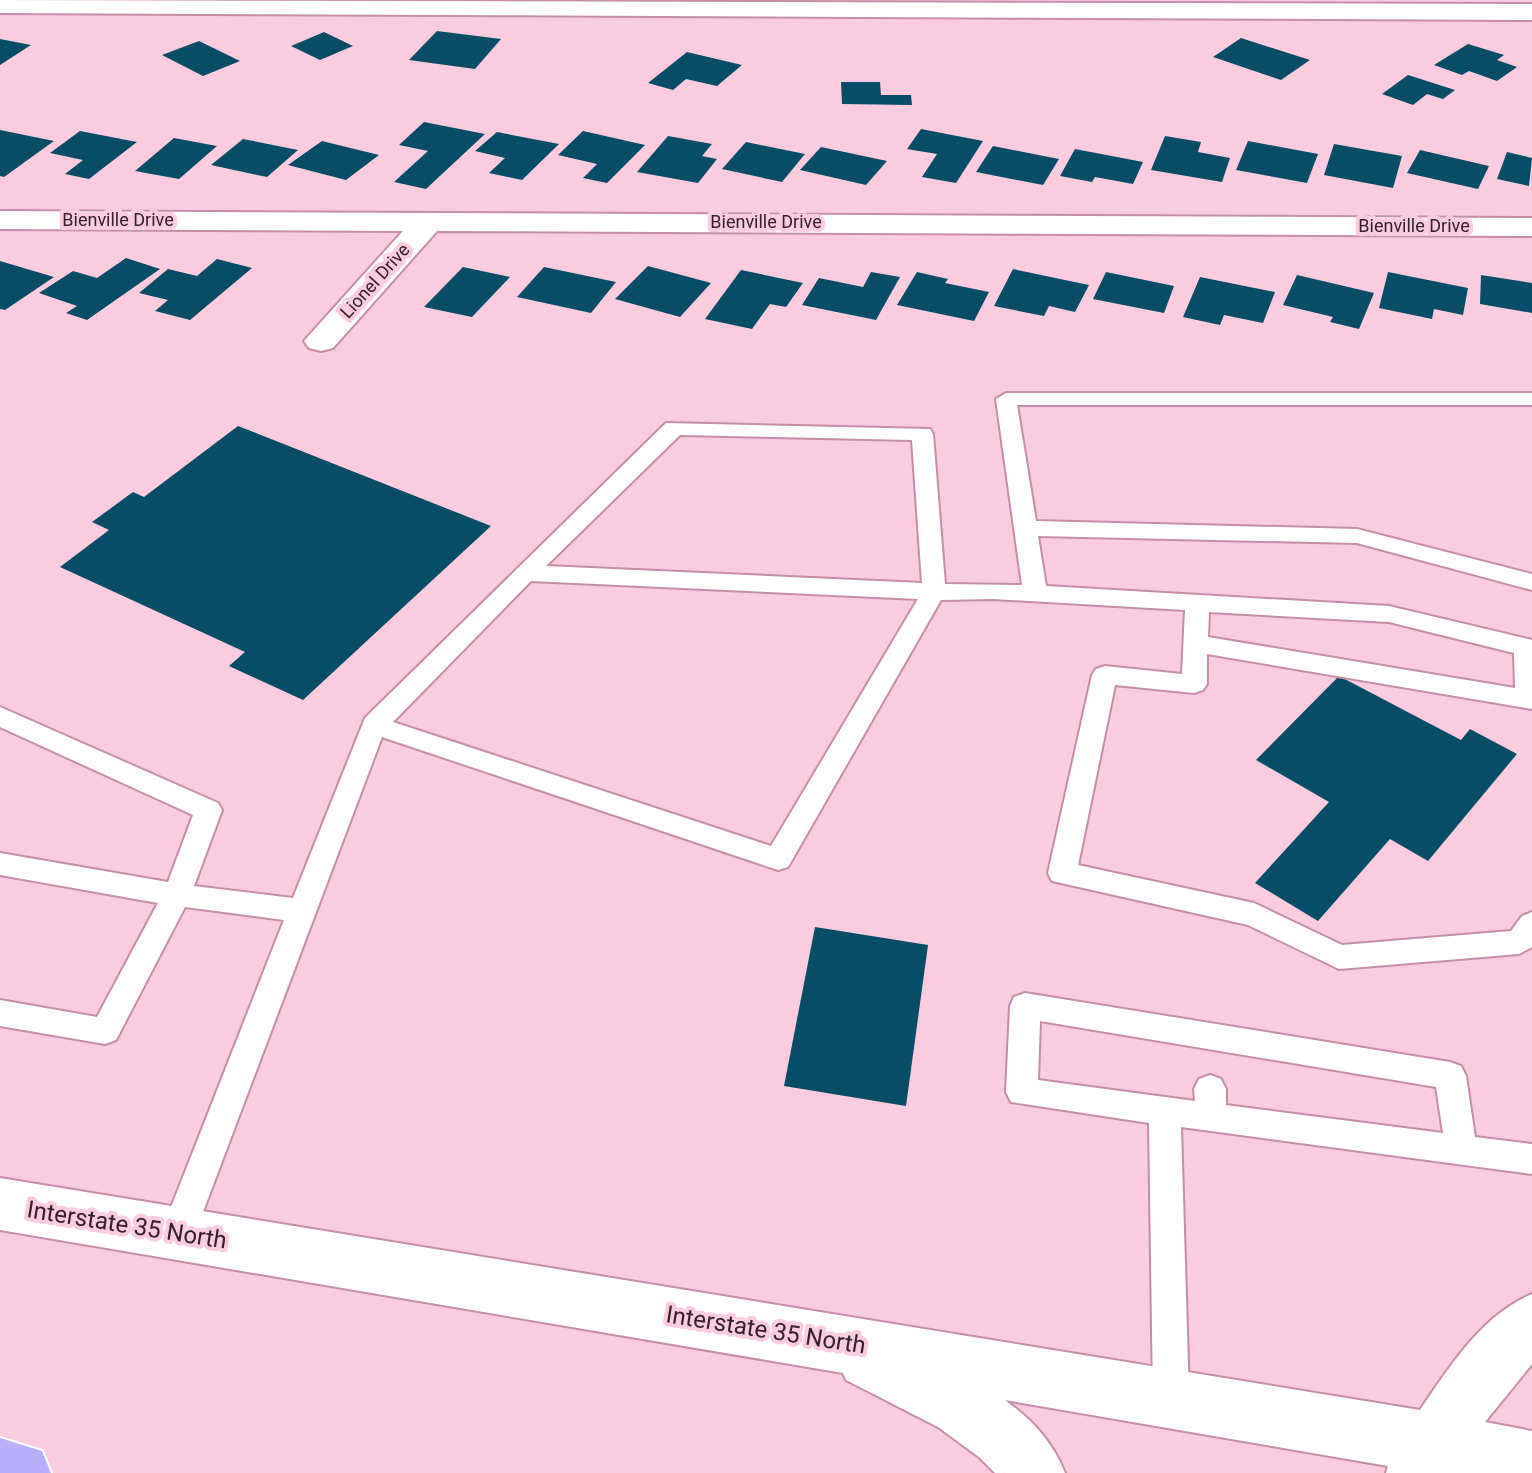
<svg xmlns="http://www.w3.org/2000/svg" width="1532" height="1473" font-family="Roboto,sans-serif">
	<rect width="100%" height="100%" fill="#fbcbe0"/>
	<g fill="#074d67">
		<polygon points="437,31 501,39 475,69 409,60"/>
		<polygon points="324,32 353,46 320,60 291,46"/>
		<polygon points="1241,38 1310,60 1281,80 1213,57"/>
		<polygon points="0,39 31,45 0,65"/>
		<polygon points="199,41 240,61 203,76 162,55"/>
		<polygon points="1468,44 1504,55 1497,60 1517,67 1497,81 1469,71 1462,75 1434,65"/>
		<polygon points="687,52 742,65 717,86 686,79 673,90 648,83"/>
		<polygon points="1408,75 1455,90 1443,99 1427,94 1413,105 1382,94"/>
		<polygon points="841,82 880,82 881,95 911,95 912,105 842,104"/>
		<polygon points="424,122 485,134 426,189 394,182 428,151 399,145"/>
		<polygon points="921,129 983,141 956,183 922,177 937,154 907,149"/>
		<polygon points="0,130 54,141 4,177 0,176"/>
		<polygon points="80,131 137,142 89,179 65,174 83,160 50,153"/>
		<polygon points="583,131 645,145 607,183 583,178 597,164 558,155"/>
		<polygon points="497,132 559,144 522,180 489,173 505,158 475,151"/>
		<polygon points="668,136 712,144 702,156 717,159 698,183 637,172"/>
		<polygon points="1165,136 1201,142 1198,152 1230,158 1222,182 1151,170"/>
		<polygon points="174,138 217,146 179,179 135,171"/>
		<polygon points="243,139 298,150 267,177 211,165"/>
		<polygon points="322,141 379,155 346,180 288,165"/>
		<polygon points="1248,141 1318,154 1307,183 1236,170"/>
		<polygon points="746,142 805,154 782,182 722,169"/>
		<polygon points="1334,144 1402,156 1393,188 1324,175"/>
		<polygon points="993,146 1059,159 1043,185 976,172"/>
		<polygon points="821,147 887,161 866,185 800,170"/>
		<polygon points="1075,149 1143,162 1133,184 1095,177 1092,182 1060,176"/>
		<polygon points="1420,150 1489,166 1478,189 1407,173"/>
		<polygon points="1507,152 1532,158 1529,186 1497,179"/>
		<polygon points="126,258 160,269 87,320 66,313 77,306 39,293 73,271 97,278"/>
		<polygon points="217,259 252,268 190,320 155,311 168,300 139,293 168,269 197,276"/>
		<polygon points="0,261 54,277 5,310 0,309"/>
		<polygon points="648,266 711,283 680,317 615,299"/>
		<polygon points="463,267 510,277 472,317 424,307"/>
		<polygon points="544,267 616,282 591,313 517,297"/>
		<polygon points="1013,269 1089,285 1075,312 1049,306 1044,316 994,306"/>
		<polygon points="741,270 803,283 786,307 770,304 752,329 705,319"/>
		<polygon points="871,272 900,277 876,320 802,305 819,278 863,287"/>
		<polygon points="917,272 948,279 945,283 989,292 974,321 897,305"/>
		<polygon points="1106,272 1174,286 1164,313 1093,299"/>
		<polygon points="1388,272 1468,288 1463,315 1434,309 1432,319 1379,308"/>
		<polygon points="1297,275 1374,293 1359,329 1330,322 1333,317 1283,305"/>
		<polygon points="1481,275 1532,283 1532,313 1480,304"/>
		<polygon points="1200,277 1275,292 1263,323 1224,315 1220,325 1183,317"/>
		<polygon points="238,426 491,526 303,700 229,666 245,652 60,567 109,530 92,522 133,492 144,497"/>
		<polygon points="1339,676 1461,740 1470,729 1517,754 1428,861 1390,839 1318,921 1255,883 1329,802 1256,760"/>
		<polygon points="815,927 928,945 906,1106 784,1086"/>
	</g>
	<g fill="none" stroke-linecap="round" stroke-linejoin="round">
		<defs>
			<g id="lane">
				<path d="M1006 393H1532V405H1017L1036 521 1357 529 1532 574V590L1357 543 1038 536 1046 586 1389 606 1532 640V709L1207 654V684L1203 690 1194 693 1115 685 1078 865 1254 903 1342 945 1511 931 1522 916 1532 912V947L1519 954 1339 969 1248 925 1052 881 1048 873 1092 675 1096 669 1105 666 1182 674 1185 610 993 599 941 600 788 867 778 870 382 737 195 1233 190 1244 178 1249 166 1244 161 1233 284 920 185 907 116 1040 105 1044 0 1026V1000L97 1017 158 903 0 875V853L168 882 193 815 0 727V707L218 803 222 810 194 886 293 898 365 718 666 423 930 429 933 434 945 584 1022 585 996 399ZM680 435 912 440 922 583 546 566ZM531 581 918 599 771 846 393 722ZM1209 612 1389 622 1514 653 1515 688 1208 637Z"/>
				<path d="M1025 993 1450 1062 1461 1066 1466 1076 1475 1137 1532 1144V1174L1181 1127 1189 1398 1184 1411 1171 1416 1158 1411 1153 1398 1149 1123 1011 1102 1006 1092 1010 1006 1014 997ZM1040 1021 1436 1087 1443 1133 1226 1105V1089L1221 1079 1210 1075 1199 1079 1194 1089 1195 1101 1038 1080Z"/>
			</g>
			<g id="street">
				<polygon points="0,0 1532,4 1532,20 0,13"/>
				<polygon points="0,211 1532,218 1532,236 437,231 333,348 321,351 309,348 304,341 403,231 0,229"/>
			</g>
			<path id="secondary" d="M0 1178 1420 1410C1449 1367 1483 1314 1532 1294V1364L1485 1422 1532 1431V1473H1386L1388 1466 1005 1400C1033 1421 1052 1441 1065 1473H995L979 1457 938 1427 846 1380 843 1373 0 1230Z"/>
			<polygon id="highway" points="0,1438 42,1451 51,1473 0,1473"/>
		</defs>
		<use href="#lane" stroke="#c58da6" stroke-width="4"/>
		<use href="#street" stroke="#c58da6" stroke-width="4"/>
		<use href="#secondary" stroke="#c58da6" stroke-width="4"/>
		<use href="#highway" stroke="#fff" stroke-width="4"/>
		<use href="#lane" fill="#fff" fill-rule="evenodd"/>
		<use href="#street" fill="#fff" fill-rule="evenodd"/>
		<use href="#secondary" fill="#fff" fill-rule="evenodd"/>
		<use href="#highway" fill="#b9aef9" fill-rule="evenodd"/>
	</g>
	<g text-anchor="middle" stroke-width="8" stroke-linejoin="round" paint-order="stroke">
		<g font-size="18" fill="#36202a" stroke="#fbcbe0">
			<text x="118" y="226">Bienville Drive</text>
			<text x="766" y="228">Bienville Drive</text>
			<text x="1414" y="232">Bienville Drive</text>
			<text transform="translate(375 281) rotate(-48)" y="6">Lionel Drive</text>
		</g>
		<g font-size="24" fill="#36202a" stroke="#fbcbe0">
			<text transform="translate(127 1225) rotate(9)" y="8">Interstate 35 North</text>
			<text transform="translate(766 1330) rotate(9)" y="8">Interstate 35 North</text>
		</g>
	</g>
</svg>
